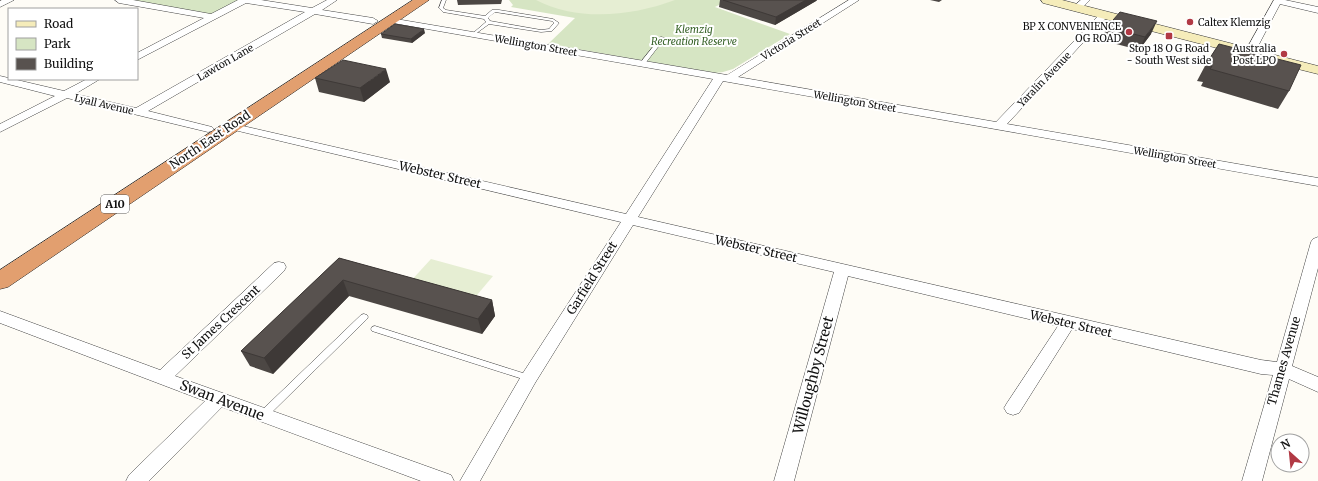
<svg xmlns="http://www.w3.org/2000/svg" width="1318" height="481" font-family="Merriweather,serif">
	<rect width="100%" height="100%" fill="#fefcf6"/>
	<g fill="#d6e5c3">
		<polygon points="121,0 245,0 211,17"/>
		<polygon points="509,0 729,0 715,7 790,34 733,69 723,72 715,73 548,44 575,18 511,7 513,5"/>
	</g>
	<g fill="#e6eed3">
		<path d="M536 0H675C632 16 578 22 536 0Z"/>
		<polygon points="431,259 493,276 472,301 409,283"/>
	</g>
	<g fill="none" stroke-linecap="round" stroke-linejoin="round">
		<defs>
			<g id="lane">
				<path d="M442 0H446L443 8 446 10 485 16 492 10H499L553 19 559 23 552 31 541 32 489 24 474 35 472 34 486 22 484 19 443 12 439 8ZM495 12 552 21 554 23 549 29 541 30 490 21 488 18Z"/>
				<polygon points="661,37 665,38 644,65 640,65 640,63"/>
				<polygon points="364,314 367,315 368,317 367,319 266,418 263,419 260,418 259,415 260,412 361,315"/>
				<polygon points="375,326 529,375 532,376 533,378 532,380 529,381 372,331 371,329 372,327"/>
			</g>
			<g id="street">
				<polygon points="2,0 14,0 0,7 0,1"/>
				<polygon points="115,0 133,0 211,14 238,0 261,0 312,8 327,0 337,0 322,10 373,18 378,21 373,24 315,14 148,111 212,127 214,129 212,131 208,132 67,98 0,132 0,124 55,96 0,82 0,76 64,91 87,79 100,79 75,94 136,108 305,12 246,3 137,60 137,53 204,18 119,3"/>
				<polygon points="849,0 859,0 738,77 996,122 1101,13 1107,13 1107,17 1007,124 1318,178 1318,186 723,81 638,217 1261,360 1277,362 1311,242 1313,239 1318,237 1318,268 1292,366 1318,377 1318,392 1289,379 1262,481 1242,481 1273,375 1261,374 1072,329 1019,413 1013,415 1007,413 1004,408 1007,403 1058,326 848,276 794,481 774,481 834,272 633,225 535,383 480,481 460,481 523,373 621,222 230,129 224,126 230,123 626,214 713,79 393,23 390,22 390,18 727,75"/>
				<polygon points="1081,0 1090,0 1080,10 1074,10 1074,6"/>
				<polygon points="1274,0 1285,0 1318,7 1318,13 1280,4 1255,52 1253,54 1247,54 1245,52"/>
				<polygon points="279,262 284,263 286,267 284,271 175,376 451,475 454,481 421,481 222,407 149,481 126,481 129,475 205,401 0,323 0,311 160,370 274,263"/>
			</g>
			<g id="secondary">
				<polygon points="1041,0 1062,0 1249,48 1251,51 1249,54 1244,55 1043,3"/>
				<polygon points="1275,55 1318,66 1318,74 1270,62 1268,59 1270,56"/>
			</g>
			<polygon id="highway" points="413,0 429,0 8,287 0,289 0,270"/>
		</defs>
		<use href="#lane" stroke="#444" stroke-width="1"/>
		<use href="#street" stroke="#444" stroke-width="1"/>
		<use href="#secondary" stroke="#333" stroke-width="1"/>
		<use href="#highway" stroke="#222" stroke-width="1"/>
		<use href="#lane" fill="#fff" fill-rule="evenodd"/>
		<use href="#street" fill="#fff" fill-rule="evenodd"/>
		<use href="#secondary" fill="#f5ecba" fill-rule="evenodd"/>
		<use href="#highway" fill="#e29f6f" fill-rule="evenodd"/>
	</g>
	<g fill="#4c4744">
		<polygon points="457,0 502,0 501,4 458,5"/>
		<polygon points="720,0 817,0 816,1 775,25 719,7"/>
		<polygon points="930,0 942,0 939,2"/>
		<polygon points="1107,27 1151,34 1139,50 1101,40"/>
		<polygon points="425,33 412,43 382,38 381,34"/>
		<polygon points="1219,44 1289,91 1278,109 1201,86 1203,82 1197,81 1206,64"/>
		<polygon points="315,78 390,82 364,102 319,92"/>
		<polygon points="339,258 492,300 495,316 482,334 349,296 273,374 250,366 241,351"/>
	</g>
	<g fill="#3e3937">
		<polygon points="806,0 817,0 816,1 775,25 776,17"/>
		<polygon points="1157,21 1151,34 1139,50 1145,37"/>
		<polygon points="424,29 425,33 412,43 411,39"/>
		<polygon points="386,69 390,82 364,102 360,88"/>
		<polygon points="343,280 349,296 273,374 264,358"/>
		<polygon points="492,300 495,316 482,334 478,319"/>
	</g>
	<g fill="#58524f" stroke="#3e3937">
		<polygon points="723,0 806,0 776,17"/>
		<polygon points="1120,12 1157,21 1145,37 1107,27"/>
		<polygon points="395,24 424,29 411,39 381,34"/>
		<polygon points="1219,44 1301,65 1289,91 1210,69 1212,66 1206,64"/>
		<polygon points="343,60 386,69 360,88 315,78"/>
		<polygon points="339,258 492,300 478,319 343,280 264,358 241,351"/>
	</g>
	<g fill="#b13944" stroke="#fff" stroke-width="1.5">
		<circle cx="1190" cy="22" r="4"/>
		<circle cx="1129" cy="32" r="4"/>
		<rect x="1165" y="32" width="8" height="8" rx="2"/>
		<circle cx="1284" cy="54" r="4"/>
	</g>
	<g text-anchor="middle" stroke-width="4" stroke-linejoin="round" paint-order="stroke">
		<g font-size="10" fill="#111" stroke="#fff" text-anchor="end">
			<text x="1198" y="26" text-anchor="start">Caltex Klemzig</text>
			<text x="1121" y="30">BP X CONVENIENCE<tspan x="1121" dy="12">OG ROAD</tspan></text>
			<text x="1169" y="52" text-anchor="middle">Stop 18 O G Road<tspan x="1169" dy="12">- South West side</tspan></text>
			<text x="1276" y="52">Australia<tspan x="1276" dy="12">Post LPO</tspan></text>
		</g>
		<g font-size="10" font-style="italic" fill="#376228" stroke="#fff">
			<text x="694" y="33">Klemzig<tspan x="694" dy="12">Recreation Reserve</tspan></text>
		</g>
		<g font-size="10" fill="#111" stroke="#fff">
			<text transform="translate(791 39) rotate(-32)" y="4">Victoria Street</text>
			<text transform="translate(536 45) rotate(10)" y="4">Wellington Street</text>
			<text transform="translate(225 62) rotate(-30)" y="4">Lawton Lane</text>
			<text transform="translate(1044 79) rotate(-46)" y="4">Yaralin Avenue</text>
			<text transform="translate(855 101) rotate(10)" y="4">Wellington Street</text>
			<text transform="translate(104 104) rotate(13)" y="4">Lyall Avenue</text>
			<text transform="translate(1175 157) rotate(10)" y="4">Wellington Street</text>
		</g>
		<rect fill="#fff" stroke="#585858" stroke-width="1" x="101" y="195" width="28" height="18" rx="3"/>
		<g font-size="11" font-weight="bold" fill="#111">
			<text x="115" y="208">A10</text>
		</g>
		<g font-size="12" fill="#111" stroke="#fff">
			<text transform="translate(210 140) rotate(-34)" y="4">North East Road</text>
			<text transform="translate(440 175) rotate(13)" y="4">Webster Street</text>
			<text transform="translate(756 249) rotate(13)" y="4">Webster Street</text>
			<text transform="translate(592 278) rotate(-58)" y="4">Garfield Street</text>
			<text transform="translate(221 322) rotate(-43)" y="4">St James Crescent</text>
			<text transform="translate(1071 324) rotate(13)" y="4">Webster Street</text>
			<text transform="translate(1284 361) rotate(-74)" y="4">Thames Avenue</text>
		</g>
		<g font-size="14" fill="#111" stroke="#fff">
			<text transform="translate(813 375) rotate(-75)" y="5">Willoughby Street</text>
			<text transform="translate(222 400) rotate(21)" y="5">Swan Avenue</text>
		</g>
	</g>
	<rect x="8" y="8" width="130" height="72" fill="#ffffff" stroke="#a0a0a0"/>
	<rect x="16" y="21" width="20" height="6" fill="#f5ecba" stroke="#a0a0a0"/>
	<text x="44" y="28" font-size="12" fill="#111111">Road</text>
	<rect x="16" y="38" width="20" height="12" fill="#d6e5c3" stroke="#a0a0a0"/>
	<text x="44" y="48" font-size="12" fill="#111111">Park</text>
	<rect x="16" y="58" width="20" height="12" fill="#58524f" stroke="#a0a0a0"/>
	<text x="44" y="68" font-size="12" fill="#111111">Building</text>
	<g transform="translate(1290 453) rotate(333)"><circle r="19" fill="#ffffff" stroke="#a0a0a0"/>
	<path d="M0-3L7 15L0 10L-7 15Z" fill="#b13944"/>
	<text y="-6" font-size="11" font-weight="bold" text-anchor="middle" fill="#111111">N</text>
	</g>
</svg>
